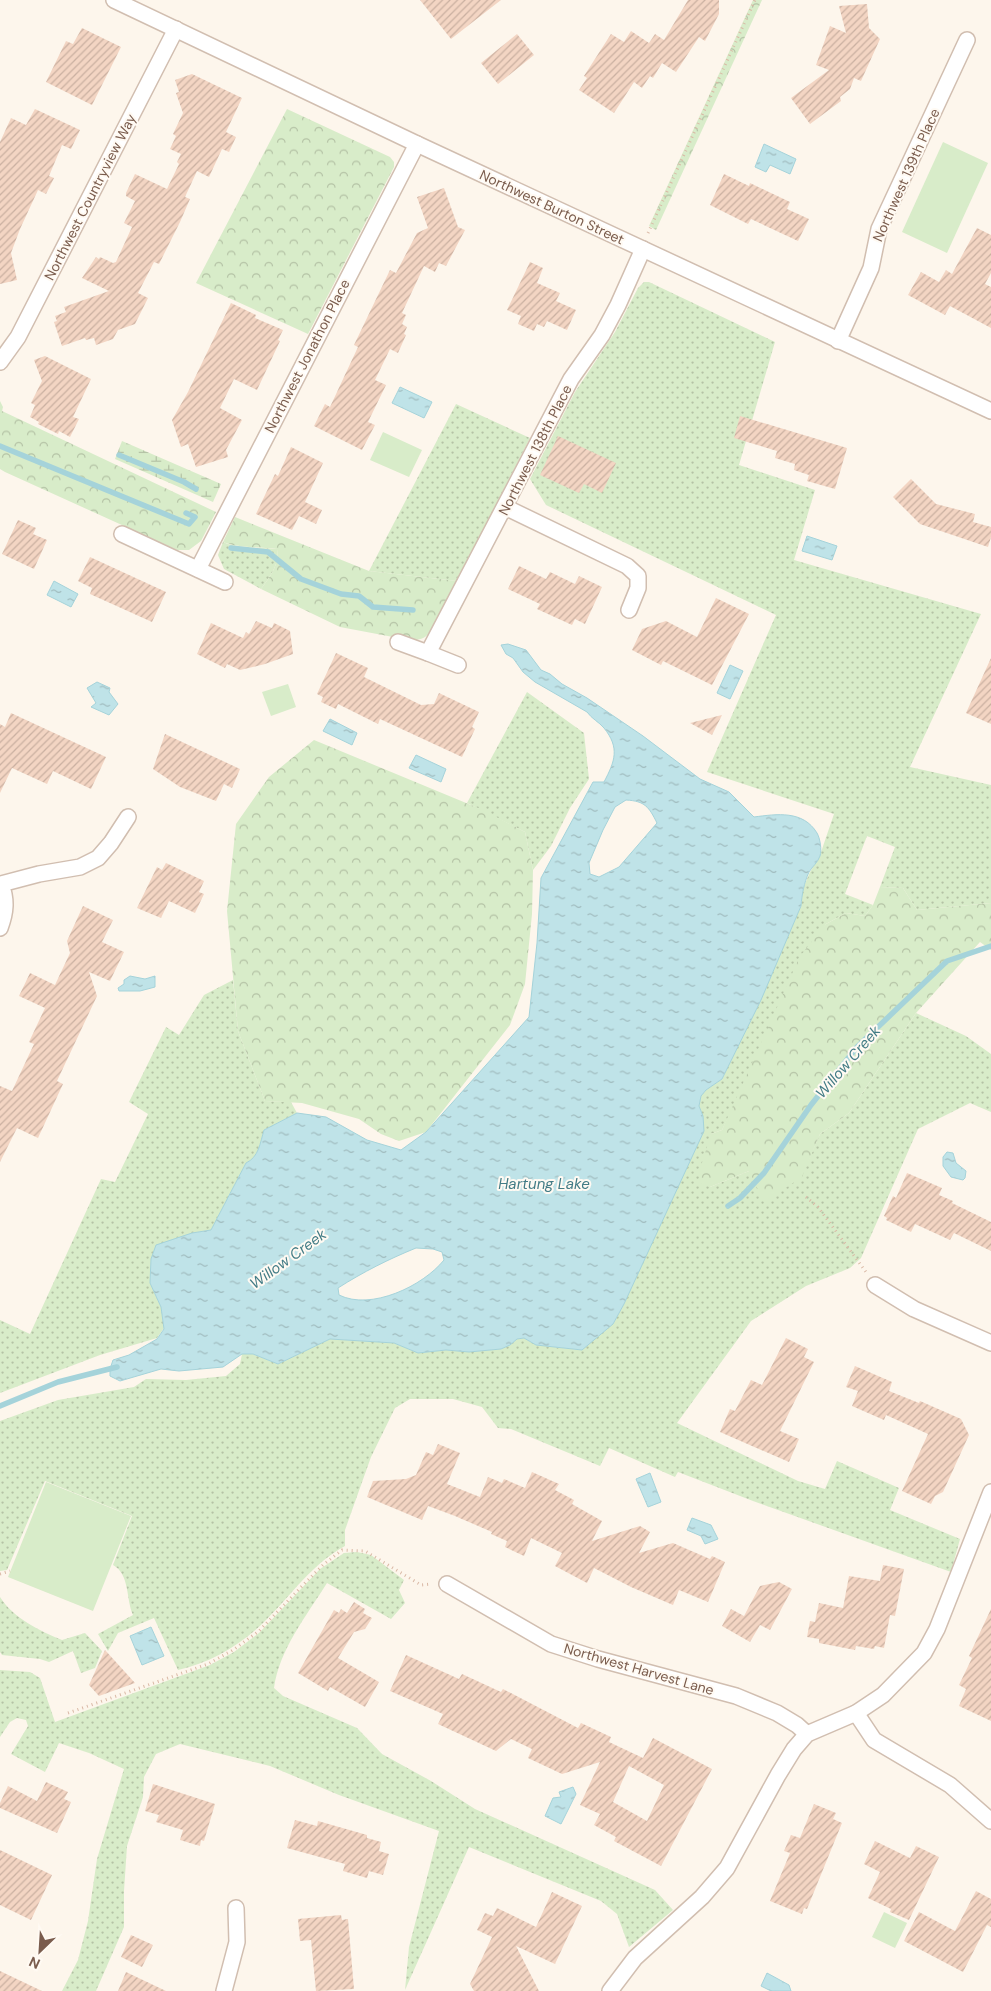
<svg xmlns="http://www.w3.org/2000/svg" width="991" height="1991" font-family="'DM Sans',sans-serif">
	<defs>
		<pattern id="grass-dots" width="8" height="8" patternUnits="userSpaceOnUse" patternTransform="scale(1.25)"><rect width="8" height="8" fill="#d8ecc9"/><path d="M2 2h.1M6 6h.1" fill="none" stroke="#b4c2a5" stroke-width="1.8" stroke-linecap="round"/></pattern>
		<pattern id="forest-crowns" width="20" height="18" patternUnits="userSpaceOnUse" patternTransform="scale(1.25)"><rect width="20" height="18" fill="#d8ecc9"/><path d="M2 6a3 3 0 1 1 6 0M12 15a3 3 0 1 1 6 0" fill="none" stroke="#b4c2a5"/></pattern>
		<pattern id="wetland-marsh" width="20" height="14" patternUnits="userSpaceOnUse" patternTransform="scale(1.25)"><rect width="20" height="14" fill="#d8ecc9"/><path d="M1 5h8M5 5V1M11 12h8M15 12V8" fill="none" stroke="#b4c2a5"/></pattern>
		<pattern id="water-ripples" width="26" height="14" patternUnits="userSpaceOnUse" patternTransform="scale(1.25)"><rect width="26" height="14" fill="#bfe3e8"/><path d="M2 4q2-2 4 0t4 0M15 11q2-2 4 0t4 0" fill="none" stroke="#a0bbbe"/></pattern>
		<pattern id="building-hatch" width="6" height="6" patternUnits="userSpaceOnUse" patternTransform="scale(1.25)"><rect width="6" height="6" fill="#f3d5c3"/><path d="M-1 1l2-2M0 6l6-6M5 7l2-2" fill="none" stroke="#cab0a1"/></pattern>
	</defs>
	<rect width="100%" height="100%" fill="#fdf6ec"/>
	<g fill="url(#grass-dots)">
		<path d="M644 282H649L775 342 739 465 815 490 794 560 981 614 910 767 991 785V903L917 910 903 888 880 887 895 847 867 836 845 894 873 905 865 916 846 913 826 924 722 1130 711 1134 710 1187 749 1171 801 1177 820 1134 849 1113 916 1013 966 1036 991 1054V1112L970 1103 918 1129 861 1258 850 1268 806 1286 751 1321 677 1423 798 1481 825 1489 837 1461 899 1488 890 1510 960 1539 951 1572 753 1501 678 1472 675 1477 609 1448 600 1466 511 1429 498 1428 482 1407 453 1399H410L395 1408 371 1457 345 1530V1546C312 1564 293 1593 267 1619 244 1643 211 1663 178 1670L154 1618 118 1633 108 1651 98 1634 133 1615C126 1600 130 1574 113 1565L132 1516 45 1481 7 1570 0 1571V1421L58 1400 134 1387 146 1379 186 1380 226 1376 240 1364 242 1354H253L278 1364 330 1339 394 1343 418 1353 446 1350 469 1352 501 1349 510 1345 517 1339 524 1338 536 1345 581 1350 613 1324 624 1304 703 1116 699 1106 701 1096 706 1090 722 1079 801 906 802 891 810 872 820 855 834 814 707 772 776 615 546 505 530 479 575 392 615 332 638 288Z"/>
		<polygon points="456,404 530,438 457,581 369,571"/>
		<path d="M223 542C238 549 260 547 277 549 279 566 271 575 261 589L224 569 218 555Z"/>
		<polygon points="527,692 584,733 589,779 570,808 551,846 533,870 525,832 467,803"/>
		<path d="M233 980 238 1031 265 1101 291 1102 297 1113 264 1130C260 1143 259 1157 246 1163L211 1230 192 1233 151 1259 150 1283 161 1307 164 1328 157 1338 100 1355 0 1393V1320L30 1334 101 1179 115 1182 148 1114 129 1102 166 1027 179 1035 204 995Z"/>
		<path d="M357 1552 371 1555 404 1580 399 1590 405 1603 391 1619 327 1583C307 1615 279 1650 274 1688L283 1696 357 1728 382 1754 431 1781 475 1809 655 1890 673 1910 629 1947 617 1914 601 1901 469 1847 405 1990 409 1947 439 1831 339 1795 270 1766 180 1744 156 1754 144 1777 143 1797 127 1846 124 1891V1927L96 1991H62L78 1960 88 1921 97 1859 124 1769 89 1753 59 1743 45 1772 11 1754 28 1726 26 1720 17 1718 10 1722 0 1737V1670L30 1672 40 1678 55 1722 210 1665 234 1652 259 1633 320 1569 344 1553Z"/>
		<path d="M0 1597C13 1618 40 1631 62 1640L85 1633 102 1651 95 1668 81 1673 73 1651 49 1662 40 1659 2 1655 0 1652Z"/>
	</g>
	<g fill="url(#forest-crowns)">
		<polygon points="753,0 762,0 656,230 649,226"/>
		<polygon points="287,109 390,157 394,162 394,167 308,334 196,283"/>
		<polygon points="0,401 3,407 2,411 216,512 201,541 189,550 177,550 5,472 0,469"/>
		<path d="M235 517 369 571 457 581C450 595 437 629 425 637 420 640 415 640 409 640L340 627 261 589C271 575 279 566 277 549 260 547 237 548 223 542Z"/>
		<polygon points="314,740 483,810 525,832 533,870 532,914 525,984 510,1025 426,1132 399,1141 381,1134 359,1119 302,1103 265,1101 238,1031 227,911 236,824 269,777"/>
		<polygon points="880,887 903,888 917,910 991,903 991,950 980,942 916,1013 849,1113 820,1134 802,1177 764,1202 749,1171 710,1187 699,1183 700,1169 711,1134 722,1130 800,956 826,924 846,913 865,916 873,905"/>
	</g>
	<polygon fill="url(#wetland-marsh)" points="122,441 221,484 213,502 115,459"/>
	<g fill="#d8ecc9">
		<polygon points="943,142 988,163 947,253 902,232"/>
		<polygon points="383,432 422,450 409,477 370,460"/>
		<polygon points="288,684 296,707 271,716 262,692"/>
		<polygon points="46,1482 131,1516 93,1611 8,1577"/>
		<polygon points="884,1912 907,1923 895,1948 872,1937"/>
	</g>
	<g fill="url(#water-ripples)" stroke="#a5d3da" fill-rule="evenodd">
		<polygon points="764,144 796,159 790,174 770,165 766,172 755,167"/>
		<polygon points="400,387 432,402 424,418 392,403"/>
		<polygon points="807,536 837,546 832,560 802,551"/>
		<polygon points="54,581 78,594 71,607 47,595"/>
		<path d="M508 644 526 650 541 670 550 674 562 684 587 698 643 736 700 779 729 792 754 817C777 814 803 810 817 833 820 838 822 850 820 856 818 862 812 867 809 872 804 883 802 894 801 906L761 1000 722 1079 706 1090 701 1096 699 1106 703 1116 704 1131 624 1304 613 1324 582 1350 536 1345 524 1338 517 1339 510 1345 501 1349 469 1352 446 1350 418 1353 394 1343 330 1339 278 1364 253 1354H242L223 1367 179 1371 161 1369 120 1381 110 1376V1369L113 1360 129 1355 157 1339 164 1329 161 1307 150 1283 151 1259 156 1245 192 1233 211 1230 246 1163C259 1157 260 1143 264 1130L297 1113 326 1117 367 1140 401 1150 426 1132 529 1017 537 943 541 878 593 782H604C615 761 620 748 604 728 599 722 592 719 587 712L535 682 523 672 513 658 506 654 501 645ZM626 800C645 801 649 807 657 823L619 867 599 877 590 874 589 863 603 830 615 807ZM416 1248 433 1249 442 1252 444 1260C423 1286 371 1311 339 1295L338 1288C363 1272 389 1259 416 1248Z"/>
		<polygon points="730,665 743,671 730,699 717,693"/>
		<polygon points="97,682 110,688 109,692 118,704 109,715 91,707 96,703 87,688"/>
		<polygon points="330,719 357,733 352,745 323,731"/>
		<polygon points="416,755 446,769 441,782 409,768"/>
		<polygon points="130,976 145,979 155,976 155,987 140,991 119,991 118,988 124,984 124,980"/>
		<polygon points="947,1152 953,1153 956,1163 966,1171 965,1178 963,1180 951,1177 943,1166 943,1157"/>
		<polygon points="650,1473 661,1502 648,1507 636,1479"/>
		<polygon points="692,1518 711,1525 718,1539 705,1544 701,1536 687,1530"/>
		<polygon points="151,1627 164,1656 142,1665 130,1636"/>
		<polygon points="573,1787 576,1794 561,1824 545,1816 553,1798 561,1797 559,1792"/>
		<polygon points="767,1973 789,1985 791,1991 771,1991 761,1986"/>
	</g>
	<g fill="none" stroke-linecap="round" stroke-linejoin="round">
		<g stroke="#a5d3da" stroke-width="5.5">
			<polyline points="0,446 189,524 195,517 186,513"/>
			<polyline points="119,455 184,482 196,489"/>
			<polyline points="231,548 268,552 301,579 341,594 359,596 373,607 413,610"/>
			<polyline points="728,1206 740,1198 764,1173 811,1105 857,1047 947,961 991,946"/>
			<polyline points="0,1406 58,1382 117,1367"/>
		</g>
	</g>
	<g fill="url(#building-hatch)" fill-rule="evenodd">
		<polygon points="420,0 501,0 451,39"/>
		<polygon points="688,0 719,0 719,14 705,41 699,37 676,72 662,63 653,78 650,76 642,88 634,82 614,113 579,90 587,78 584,76 611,34 624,42 631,31 649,43 655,34 664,40"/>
		<polygon points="867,4 869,28 880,39 861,81 854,78 850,89 840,97 841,101 810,124 791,98 829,70 816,65 830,26 846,33 839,6"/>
		<polygon points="82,28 121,47 92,105 46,82 66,41 73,44"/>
		<polygon points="517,34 534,55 498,84 481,63"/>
		<polygon points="192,74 242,98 226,132 236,137 229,152 222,149 209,177 197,171 185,197 190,199 180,222 159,264 154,262 138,293 148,298 135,324 118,330 113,339 96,345 94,338 86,340 85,338 62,346 54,322 57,321 55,316 66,312 64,307 109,291 82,278 96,257 99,259 100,257 113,263 116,262 132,227 124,223 135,201 126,196 126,193 135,174 167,189 179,164 177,162 181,154 170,149 176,136 173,134 183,113 176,93 179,92 175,80"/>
		<polygon points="35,109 80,130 71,149 62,145 49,176 54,178 46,194 38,190 20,229 11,253 17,280 0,284 0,142 11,118 26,125"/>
		<polygon points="724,174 749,186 750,183 790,202 787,209 809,219 798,241 751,219 748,224 710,205"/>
		<polygon points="444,188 458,227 465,230 446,266 439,263 435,272 424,266 402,313 406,315 402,324 407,327 404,334 406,335 398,353 390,349 375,380 386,385 368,422 375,425 362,450 314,426 325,404 330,407 358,347 354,345 390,270 396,273 417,233 428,228 417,197"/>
		<polygon points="977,228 991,235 991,273 985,284 991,287 991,328 950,306 945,315 908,295 921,272 939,282 946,270 952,274"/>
		<polygon points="530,262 543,268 537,283 560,293 556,301 576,310 567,330 547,321 544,327 537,324 534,331 518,324 521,316 507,310"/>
		<polygon points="231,303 256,315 255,318 283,330 278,340 280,341 257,390 234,379 220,408 242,420 226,450 228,457 196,467 188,444 181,447 172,420 188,392"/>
		<polygon points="45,356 91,379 73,417 79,419 70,437 59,431 58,434 38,424 39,422 30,417 35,405 31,403 42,381 34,360"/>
		<polygon points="740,416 847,448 835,489 807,481 809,475 794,470 795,464 775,458 777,451 734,438"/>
		<polygon points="558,436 616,463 602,493 584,484 579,493 540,475"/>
		<polygon points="291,447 323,463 305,502 322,510 316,524 299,516 292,530 256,514 275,474 278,476"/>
		<polygon points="911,479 936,504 975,514 973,522 991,527 991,537 988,547 920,524 893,497"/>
		<polygon points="18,520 36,528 33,534 47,540 34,569 2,554"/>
		<polygon points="90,557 166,592 152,622 90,594 92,588 78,581"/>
		<polygon points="519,566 546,579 550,572 575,584 579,576 602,587 585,624 575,619 572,625 537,609 540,604 508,589"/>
		<polygon points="716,598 749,614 712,685 663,661 661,665 632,650 642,629 666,621 697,637"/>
		<polygon points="256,621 272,628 274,623 290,631 293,654 265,664 240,670 227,664 225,668 197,654 211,623 243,638 246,632 249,634"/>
		<polygon points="336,653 368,668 364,677 421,705 434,704 439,693 479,712 472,727 475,729 462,757 380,719 378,724 338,704 336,709 321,702 323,697 317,694"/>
		<polygon points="991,658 991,724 966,713"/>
		<polygon points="11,713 106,757 91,789 53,771 47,784 12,768 0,793 0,724 5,727"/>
		<polygon points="722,715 712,735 690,723"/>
		<polygon points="165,734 240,769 232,788 224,784 216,801 180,787 153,769"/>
		<polygon points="166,863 204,881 199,892 204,894 195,913 169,901 161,918 137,908 157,867 162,870"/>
		<polygon points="83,906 113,920 102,942 124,952 110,981 89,972 97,996 57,1081 63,1084 38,1138 17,1128 0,1162 0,1086 12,1091 34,1044 29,1042 45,1008 19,996 30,973 55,985 70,953 67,941"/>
		<polygon points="907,1173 942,1188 939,1195 953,1201 952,1203 991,1222 991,1251 954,1233 950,1240 915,1224 911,1232 886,1220 887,1218 884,1216 893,1196 896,1198"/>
		<polygon points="786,1338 808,1349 804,1357 814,1362 780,1431 799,1439 789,1462 720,1432 730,1409 735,1411 751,1380 762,1385"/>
		<polygon points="855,1366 892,1382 889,1391 919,1403 920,1401 961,1419 969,1435 943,1492 935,1496 931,1504 902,1491 928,1434 886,1415 884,1420 852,1406 858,1391 846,1387"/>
		<polygon points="438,1444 460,1453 447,1484 480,1497 488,1477 502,1483 504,1479 525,1488 532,1472 559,1484 555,1490 574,1500 572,1504 602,1521 592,1541 640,1526 650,1532 639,1553 673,1543 710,1559 712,1556 725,1562 708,1602 679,1590 673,1605 631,1587 594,1568 587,1583 555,1566 562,1553 531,1538 524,1556 505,1547 507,1541 491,1534 492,1532 455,1516 428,1506 422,1520 367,1497 373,1481 406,1479 416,1475 426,1452 433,1455"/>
		<polygon points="883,1565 904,1569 895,1616 890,1615 884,1648 875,1646 874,1649 856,1646 855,1650 819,1643 819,1639 807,1637 810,1621 815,1622 819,1603 843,1608 849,1576 880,1581"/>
		<polygon points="779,1582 792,1589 770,1630 760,1625 750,1642 722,1626 731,1609 744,1616 760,1586"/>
		<polygon points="354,1602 365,1609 363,1613 372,1618 365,1629 354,1632 338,1658 379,1682 365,1707 330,1687 328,1691 298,1673 334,1610 339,1613 341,1609 347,1613"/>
		<polygon points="991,1609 991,1721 959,1706 966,1689 959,1685 972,1658 969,1656"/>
		<polygon points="105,1650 135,1683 99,1696 89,1685"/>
		<path d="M406 1655 459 1679 462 1674 501 1692 503 1689 578 1728 581 1723 611 1737 609 1742 643 1758 653 1738 712 1769 661 1866 614 1841 616 1837 594 1825 600 1814 580 1805 600 1762 562 1774 528 1758 532 1749 511 1739 496 1751 438 1724 443 1714 390 1691ZM629 1766 664 1785 647 1821 613 1802Z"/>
		<polygon points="46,1782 68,1792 64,1799 71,1802 57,1833 0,1808 0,1803 8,1786 37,1801"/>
		<polygon points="153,1784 215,1804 204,1841 201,1840 200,1846 180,1840 183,1830 156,1822 159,1815 145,1811"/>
		<polygon points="814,1804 836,1813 833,1819 842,1823 807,1909 804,1908 802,1914 770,1901 790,1853 784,1851 791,1835 800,1838"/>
		<polygon points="295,1820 317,1826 318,1821 367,1835 367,1838 381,1842 379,1851 389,1854 383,1875 369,1871 367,1878 343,1871 345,1864 287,1848"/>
		<polygon points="875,1841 910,1858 916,1846 939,1857 909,1920 890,1912 891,1909 868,1898 880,1872 864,1864"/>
		<polygon points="0,1850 52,1875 31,1920 0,1905"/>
		<polygon points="976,1891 991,1899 991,1927 987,1925 963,1972 904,1941 919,1912 955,1931"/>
		<polygon points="552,1892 582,1906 555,1964 516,1946 539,1991 474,1991 470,1984 492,1937 477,1930 485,1913 493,1916 497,1908 536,1927"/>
		<polygon points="341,1915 342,1920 348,1919 354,1989 316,1991 311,1940 300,1941 298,1919"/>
		<polygon points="131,1935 153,1945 142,1967 121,1957"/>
		<polygon points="0,1971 42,1991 0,1991"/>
		<polygon points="126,1972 166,1991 118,1991"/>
	</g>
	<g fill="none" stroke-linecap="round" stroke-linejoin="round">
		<defs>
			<g id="minor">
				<polyline points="114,0 417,144 991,411"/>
				<polyline points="838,341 871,268 879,229 967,40"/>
				<polyline points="0,362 18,337 176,29"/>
				<polyline points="505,507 627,566 638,576 638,588 629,610"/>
				<polyline points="122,534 225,582"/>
				<polyline points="198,569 417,144"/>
				<polyline points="398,642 428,653"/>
				<polyline points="458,665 428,653 571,379 602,335 618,305 643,249"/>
				<path d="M0 928C6 912 7 900 1 884L39 874 80 867 98 858 111 843 128 817"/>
				<polyline points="875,1285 914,1309 991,1343"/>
				<polyline points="447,1584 551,1644 598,1659 736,1696 777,1713 797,1725 807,1734"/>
				<polyline points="856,1713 874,1740 950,1785 991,1821"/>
				<polyline points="224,1991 237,1942 236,1908"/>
				<polyline points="610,1991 635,1958 702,1897 727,1868 778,1775 794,1749 807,1734 856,1713 883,1695 924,1653 937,1629 991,1492"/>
			</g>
		</defs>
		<use href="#minor" stroke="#d1beb0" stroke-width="18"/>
		<g stroke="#d9b8a5" stroke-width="3" stroke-dasharray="1 4" stroke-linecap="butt">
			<polyline points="648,233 755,0"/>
			<polyline points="806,1197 818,1207 866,1272"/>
			<polyline points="0,1574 10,1571"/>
			<polyline points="68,1713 208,1664 233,1650 259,1631 306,1582 323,1565 342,1550 365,1551 421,1585 431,1584"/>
		</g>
		<use href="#minor" stroke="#fff" stroke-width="15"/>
	</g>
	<g text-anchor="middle" stroke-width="4" stroke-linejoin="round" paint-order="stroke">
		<g font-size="14" fill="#7a5c4d" stroke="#fffaf3">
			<text transform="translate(906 175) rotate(-66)" y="5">Northwest 139th Place</text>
			<text transform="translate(90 197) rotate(-63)" y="5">Northwest Countryview Way</text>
			<text transform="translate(552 207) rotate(25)" y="5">Northwest Burton Street</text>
			<text transform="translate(307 356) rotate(-63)" y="5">Northwest Jonathon Place</text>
			<text transform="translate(535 450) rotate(-63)" y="5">Northwest 138th Place</text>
			<text transform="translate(639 1669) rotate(16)" y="5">Northwest Harvest Lane</text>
		</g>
		<g font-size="15" font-style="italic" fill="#437c86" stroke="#fffaf3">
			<text transform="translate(848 1062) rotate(-49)" y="5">Willow Creek</text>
			<text x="544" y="1189">Hartung Lake</text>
			<text transform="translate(288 1259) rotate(-36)" y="5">Willow Creek</text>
		</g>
	</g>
	<g transform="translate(40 1951) rotate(205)" stroke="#fffaf3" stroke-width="4" paint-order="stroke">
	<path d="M0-4L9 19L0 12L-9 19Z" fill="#7a5c4d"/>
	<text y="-8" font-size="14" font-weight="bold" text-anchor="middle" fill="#7a5c4d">N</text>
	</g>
</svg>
